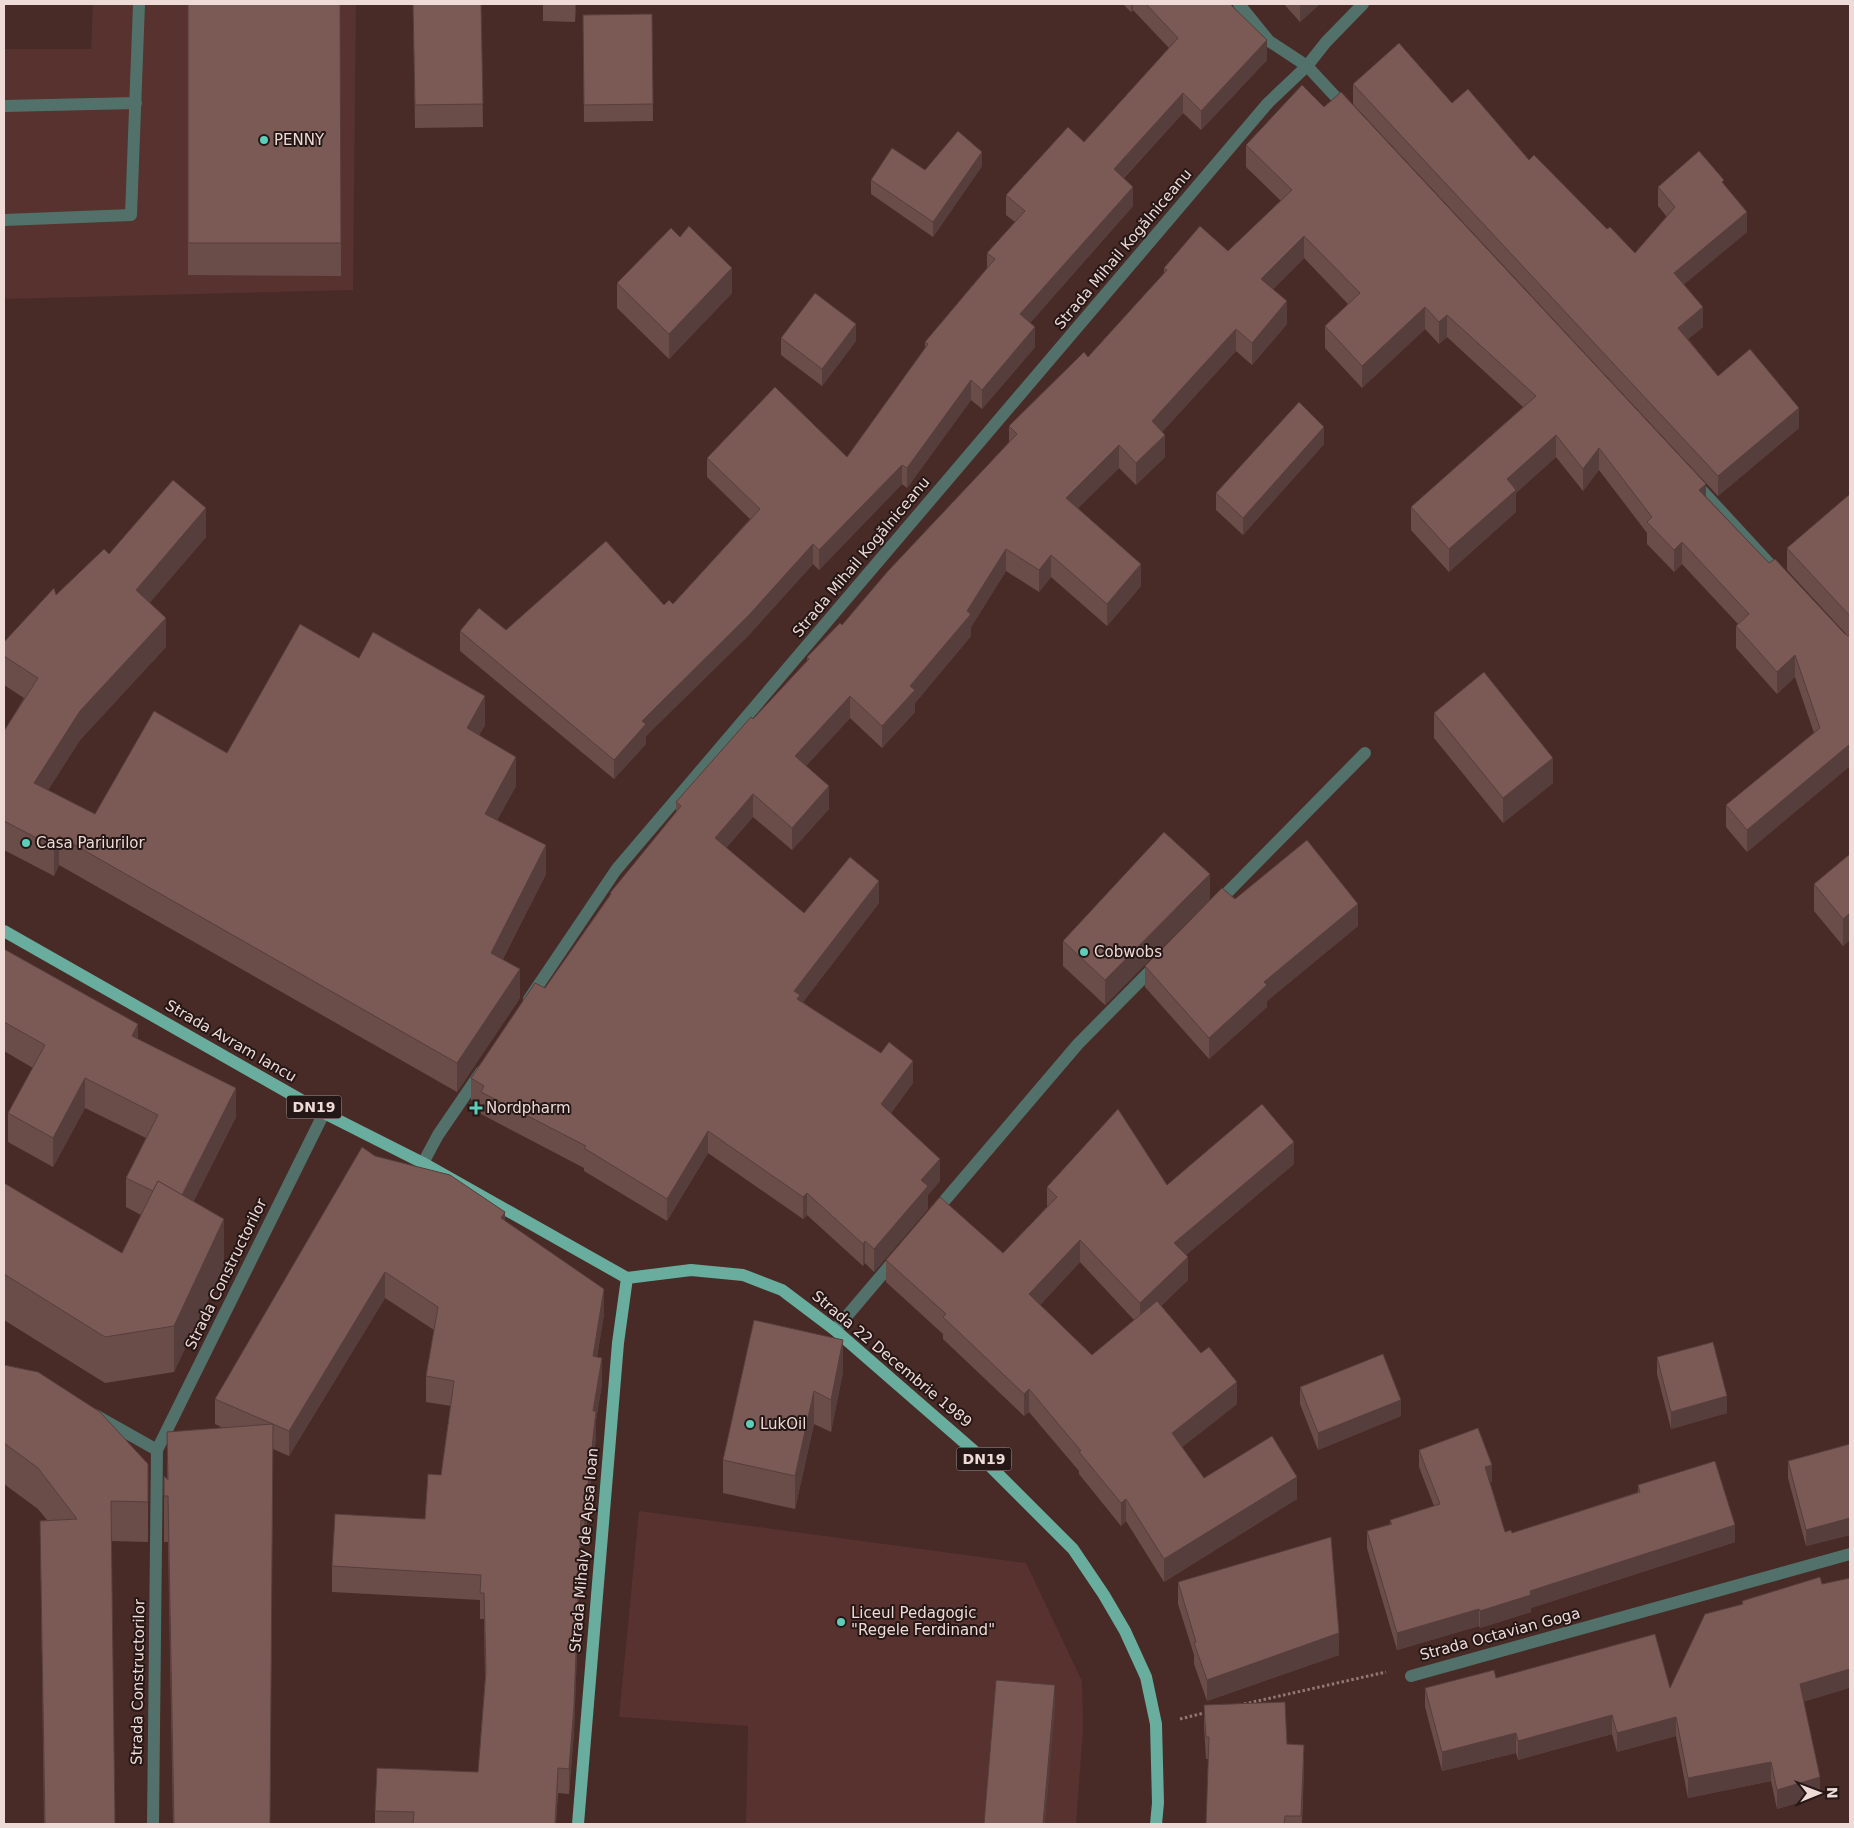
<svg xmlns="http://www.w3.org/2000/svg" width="1854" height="1828" font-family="'DejaVu Sans',sans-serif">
	<rect width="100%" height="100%" fill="#482a27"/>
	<g fill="#57322e">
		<polygon points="93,4 356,4 353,290 4,299 4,49 91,49"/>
		<polygon points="639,1511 1026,1563 1082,1681 1083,1730 1076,1824 746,1824 748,1726 619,1717"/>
	</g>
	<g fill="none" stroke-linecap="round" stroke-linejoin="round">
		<g stroke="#917875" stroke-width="3" stroke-dasharray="2.5 2.5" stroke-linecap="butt">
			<polyline points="1244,1704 1386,1672"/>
			<polyline points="1180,1719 1208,1712"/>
		</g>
		<g stroke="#51716a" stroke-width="12">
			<polyline points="1239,4 1269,41 1307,66 1346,108"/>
			<polyline points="4,106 136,103"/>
			<polyline points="4,220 131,215 139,4"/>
			<polyline points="1695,483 1780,575"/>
			<polyline points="1215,905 1365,753"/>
			<polyline points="529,999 616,870 1268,103 1307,66 1326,42 1363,4"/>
			<polyline points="423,1163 438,1135 481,1072"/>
			<polyline points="934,1213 1078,1044 1157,964"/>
			<polyline points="835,1330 897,1257"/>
			<polyline points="95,1415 157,1450"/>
			<polyline points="1411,1676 1850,1554"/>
			<polyline points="153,1824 157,1450 324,1113"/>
		</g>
		<g stroke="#68ad9e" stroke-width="12">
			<polyline points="4,931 324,1113 423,1163 627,1278"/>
			<polyline points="627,1278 691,1270 743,1275 782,1290 835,1330 981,1457 1073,1549 1104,1595 1125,1631 1146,1677 1156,1724 1158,1803 1156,1824"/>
			<polyline points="578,1824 618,1343 627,1278"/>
		</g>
	</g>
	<g fill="#6a4d49" fill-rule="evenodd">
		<polygon points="188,4 340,4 341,276 188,275"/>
		<polygon points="413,4 481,4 483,127 415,128"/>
		<polygon points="543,4 576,4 575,22 543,21"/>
		<polygon points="1123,4 1230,4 1267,60 1201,130 1183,113 1124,178 1133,206 1030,323 1035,347 982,409 971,400 907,488 902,484 819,570 813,564 749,635 646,736 646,744 614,779 460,651 460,631 506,630 673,604 750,519 707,477 707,458 847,457 925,348 925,342 987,268 987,253 1015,222 1006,215 1006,195 1084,142 1169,48 1133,10 1131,12"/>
		<polygon points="1284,4 1320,4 1300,22"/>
		<polygon points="652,14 653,121 584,122 583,15"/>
		<polygon points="1353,84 1452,103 1529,160 1635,253 1667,217 1658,206 1658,187 1724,185 1747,232 1684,284 1703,327 1688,339 1718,376 1799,428 1718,496 1353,104"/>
		<polygon points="1246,145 1706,496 1769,563 1844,633 1847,635 1787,570 1787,548 1850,494 1850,766 1747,852 1726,827 1726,805 1814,733 1795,677 1777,694 1736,648 1736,626 1738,624 1682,564 1674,572 1647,544 1647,533 1599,470 1583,491 1556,457 1516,493 1516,512 1449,572 1411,530 1411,507 1523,407 1447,337 1439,344 1425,329 1362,388 1325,348 1325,326 1348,304 1304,258 1273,289 1287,324 1252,365 1236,351 1162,432 1165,457 1136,485 1119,468 1078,508 1141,586 1107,626 1051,577 1039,592 1006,571 971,627 971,636 915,703 915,712 882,748 850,718 806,766 829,809 792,850 753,817 726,848 804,913 879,903 803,1002 913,1083 891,1113 940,1181 928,1195 928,1209 874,1272 865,1263 863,1266 807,1215 803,1219 708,1153 667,1221 584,1171 584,1168 481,1114 481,1106 471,1100 471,1078 545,988 610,895 610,893 676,813 676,802 807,661 807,657 842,625 1009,442 1009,426 1088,357 1164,274 1164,268 1228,251 1281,201 1246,167"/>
		<polygon points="982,166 933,237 871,194 871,180 925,170"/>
		<polygon points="680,237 732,293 669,359 617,308 617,283"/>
		<polygon points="781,338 856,341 822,386 781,355"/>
		<polygon points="1324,444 1243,535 1216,510 1216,493"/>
		<polygon points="206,537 150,602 166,647 80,740 48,790 95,814 227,753 359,658 485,725 479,735 516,786 497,820 546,874 503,959 520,998 457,1092 59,865 54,876 4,850 4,731 24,698 4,685 4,642 56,595 109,554"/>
		<polygon points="1434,713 1553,783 1503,823 1434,738"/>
		<polygon points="1850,854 1850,940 1843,946 1814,911 1814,884"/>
		<polygon points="1210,899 1105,1005 1063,966 1063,941"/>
		<polygon points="1235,899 1358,926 1267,1001 1267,1007 1209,1059 1145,987 1145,966"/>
		<polygon points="4,949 138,1039 236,1117 193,1202 224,1265 174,1372 105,1383 4,1320 4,1183 122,1253 141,1215 126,1207 126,1178 146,1138 85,1108 53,1167 8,1142 8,1113 33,1068 4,1051"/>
		<polygon points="375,1156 505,1221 604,1314 597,1357 602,1384 596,1420 596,1437 584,1546 581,1546 574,1731 569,1794 558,1793 556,1824 375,1824 375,1811 478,1772 485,1677 484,1619 480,1619 480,1600 332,1592 332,1566 425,1519 441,1475 451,1406 426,1402 426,1376 434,1330 385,1298 289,1456 273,1449 270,1824 173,1824 168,1542 164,1542 164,1476 167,1479 167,1432 223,1428 215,1424 215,1399"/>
		<path d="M1294 1164 1186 1255 1188 1280 1161 1306 1237 1404 1182 1447 1204 1478 1297 1499 1164 1582 1126 1521 1121 1526 1079 1474V1471L1029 1412 1024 1416 943 1339V1334L886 1282V1260L1003 1253 1047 1207V1187L1167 1185ZM1080 1262 1134 1320 1092 1355 1040 1305Z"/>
		<polygon points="754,1320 843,1372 831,1432 814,1424 795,1509 723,1493 723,1460"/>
		<polygon points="1657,1357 1727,1413 1671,1429 1657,1374"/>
		<polygon points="4,1365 148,1464 148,1542 111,1541 115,1824 44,1824 40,1521 47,1520 38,1509 4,1484"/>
		<polygon points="1300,1387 1401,1416 1318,1450 1300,1404"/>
		<polygon points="1850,1444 1850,1535 1806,1546 1788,1478 1788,1461"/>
		<polygon points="1419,1450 1492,1482 1490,1482 1505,1532 1512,1533 1638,1492 1638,1485 1735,1542 1531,1608 1531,1612 1480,1628 1479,1626 1397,1650 1367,1548 1367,1531 1390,1524 1390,1520 1434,1506 1419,1467"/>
		<polygon points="1178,1582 1339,1655 1207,1701 1194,1664 1194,1655 1178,1604"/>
		<polygon points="1742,1601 1804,1702 1820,1796 1777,1809 1771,1781 1688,1798 1676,1736 1617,1752 1612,1734 1518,1760 1516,1753 1442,1771 1425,1707 1425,1688 1496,1678 1670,1688 1742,1604"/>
		<polygon points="1204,1705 1287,1744 1304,1767 1302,1824 1206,1824 1209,1759 1206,1759 1204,1727"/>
	</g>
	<g fill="#563e3c">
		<polygon points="575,4 576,4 575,22"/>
		<polygon points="1131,4 1133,4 1133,10 1131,12"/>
		<polygon points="1302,4 1320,4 1300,22 1300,5"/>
		<polygon points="1267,40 1267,60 1201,130 1201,111"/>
		<polygon points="1183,93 1183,113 1114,188 1114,169"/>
		<polygon points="982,152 982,166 933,237 933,222"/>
		<polygon points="1133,187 1133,206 1020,334 1020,314"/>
		<polygon points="1747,212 1747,232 1674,293 1674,273"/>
		<polygon points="1304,236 1304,258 1261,301 1261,279"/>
		<polygon points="732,268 732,293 669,359 669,334"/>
		<polygon points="1287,301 1287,324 1252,365 1252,343"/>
		<polygon points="1425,307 1425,329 1362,388 1362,366"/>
		<polygon points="1703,307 1703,327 1678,347 1678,328"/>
		<polygon points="1447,315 1447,337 1439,344 1439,322"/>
		<polygon points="856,324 856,341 822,386 822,369"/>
		<polygon points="1035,327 1035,347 982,409 982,390"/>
		<polygon points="1236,329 1236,351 1152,443 1152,421"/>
		<polygon points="971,380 971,400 907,488 907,468"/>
		<polygon points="1799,408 1799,428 1718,496 1718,476"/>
		<polygon points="1324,427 1324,444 1243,535 1243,518"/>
		<polygon points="1165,435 1165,457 1136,485 1136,463"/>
		<polygon points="1556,435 1556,457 1516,493 1516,512 1449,572 1449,549 1507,479"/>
		<polygon points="1119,445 1119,468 1066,520 1066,498"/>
		<polygon points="1599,448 1599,470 1583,491 1583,469"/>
		<polygon points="902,465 902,484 819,570 819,550"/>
		<polygon points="1706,484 1706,507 1699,490"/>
		<polygon points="206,508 206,537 136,619 136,590"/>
		<polygon points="1682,542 1682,564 1674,572 1674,550"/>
		<polygon points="813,544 813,564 749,635 646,736 646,744 614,779 614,760 642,721"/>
		<polygon points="1006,549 1006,571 971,627 971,636 915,703 915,712 882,748 882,726 910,686 967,611"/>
		<polygon points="1051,555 1051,577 1039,592 1039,570"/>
		<polygon points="1141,564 1141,586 1107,626 1107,604"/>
		<polygon points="166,618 166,647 80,740 34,812 34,783 80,711"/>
		<polygon points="1795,655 1795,677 1777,694 1777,672"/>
		<polygon points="485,696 485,725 467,757 467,728"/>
		<polygon points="850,696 850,718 795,778 795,756"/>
		<polygon points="1850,744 1850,766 1747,852 1747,830"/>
		<polygon points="516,757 516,786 485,843 485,814"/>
		<polygon points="1553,758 1553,783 1503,823 1503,798"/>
		<polygon points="829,786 829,809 792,850 792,828"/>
		<polygon points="753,794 753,817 715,861 715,838"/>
		<polygon points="59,836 59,865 54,876 54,847"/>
		<polygon points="546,845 546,874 491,982 491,953"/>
		<polygon points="1210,874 1210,899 1105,1005 1105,980"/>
		<polygon points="879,881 879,903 800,1006 794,991"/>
		<polygon points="1358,904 1358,926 1267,1001 1267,1007 1209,1059 1209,1038 1264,982"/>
		<polygon points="1850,913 1850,940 1843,946 1843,919"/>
		<polygon points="520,969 520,998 457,1092 457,1063"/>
		<polygon points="138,1024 138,1053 132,1036"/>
		<polygon points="913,1061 913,1083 881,1126 881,1104"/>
		<polygon points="85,1078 85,1108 53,1167 53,1138"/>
		<polygon points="236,1088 236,1117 178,1233 178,1204"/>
		<polygon points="708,1131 708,1153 667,1221 667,1199"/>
		<polygon points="1294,1142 1294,1164 1174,1265 1174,1243"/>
		<polygon points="940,1159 940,1181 928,1195 928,1209 874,1272 874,1249 921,1180"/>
		<polygon points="807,1193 807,1215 803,1219 803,1197"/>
		<polygon points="505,1212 505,1237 501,1218"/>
		<polygon points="224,1219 224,1265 174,1372 174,1326"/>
		<polygon points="1080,1240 1080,1262 1029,1317 1029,1294"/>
		<polygon points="865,1241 865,1263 863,1266 863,1244"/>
		<polygon points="1188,1257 1188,1280 1140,1326 1140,1303"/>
		<polygon points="385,1272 385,1298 289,1456 289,1431"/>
		<polygon points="604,1289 604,1314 593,1382 593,1356"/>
		<polygon points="843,1340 843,1372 831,1432 831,1400"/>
		<polygon points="602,1358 602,1384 596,1420 596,1437 584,1546 584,1521 593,1411"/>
		<polygon points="1237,1382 1237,1404 1172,1455 1172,1433"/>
		<polygon points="1029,1389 1029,1412 1024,1416 1024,1394"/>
		<polygon points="814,1391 814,1424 795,1509 795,1476"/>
		<polygon points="1727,1396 1727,1413 1671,1429 1671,1412"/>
		<polygon points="1401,1400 1401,1416 1318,1450 1318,1433"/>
		<polygon points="1492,1465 1492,1482 1485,1484 1485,1467"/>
		<polygon points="1297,1477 1297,1499 1164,1582 1164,1559"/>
		<polygon points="1126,1499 1126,1521 1121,1526 1121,1503"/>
		<polygon points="1850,1518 1850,1535 1806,1546 1806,1530"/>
		<polygon points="581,1520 581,1546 574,1731 569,1794 569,1769"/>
		<polygon points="1735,1525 1735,1542 1531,1608 1531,1612 1480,1628 1480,1611 1530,1591"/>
		<polygon points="1479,1609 1479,1626 1397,1650 1397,1633"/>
		<polygon points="1339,1633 1339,1655 1207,1701 1207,1680"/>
		<polygon points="1850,1669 1850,1688 1800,1703 1800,1684"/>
		<polygon points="1055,1685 1055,1710 1045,1824 1043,1824"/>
		<polygon points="1612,1715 1612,1734 1518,1760 1518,1741"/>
		<polygon points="1676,1717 1676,1736 1617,1752 1617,1733"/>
		<polygon points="1516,1733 1516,1753 1442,1771 1442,1752"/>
		<polygon points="1304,1745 1304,1767 1301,1824 1301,1816"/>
		<polygon points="1771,1762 1771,1781 1688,1798 1688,1778"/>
		<polygon points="558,1768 556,1824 555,1824"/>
		<polygon points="1820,1777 1820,1796 1777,1809 1777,1790"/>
	</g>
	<g fill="#7b5955" stroke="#563e3c">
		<polygon points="188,4 340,4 341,243 188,243"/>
		<polygon points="413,4 481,4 483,104 415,105"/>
		<polygon points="1146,4 1230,4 1267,40 1201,111 1183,93 1114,169 1133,187 1020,314 1035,327 982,390 971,380 907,468 902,465 819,550 813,544 749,615 642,721 646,724 614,760 460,631 479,608 506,630 606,541 664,605 669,600 673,604 760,509 707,458 775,387 847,457 928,344 925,342 995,259 987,253 1025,211 1006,195 1068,127 1084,142 1178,38"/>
		<polygon points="652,14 653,104 584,105 583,15"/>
		<polygon points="1399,43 1452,103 1468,89 1529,160 1534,155 1607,229 1610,227 1635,253 1675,207 1658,187 1699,151 1724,180 1722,182 1747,212 1674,273 1703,307 1678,328 1718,376 1750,349 1799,408 1718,476 1353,84"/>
		<polygon points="1302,85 1324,107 1341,92 1706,484 1699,490 1769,563 1775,559 1844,633 1848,636 1850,635 1850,744 1747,830 1726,805 1820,728 1795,655 1777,672 1736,626 1749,614 1682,542 1674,550 1647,522 1652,517 1599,448 1583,469 1556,435 1507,479 1516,490 1449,549 1411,507 1536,396 1447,315 1439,322 1425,307 1362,366 1325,326 1360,293 1304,236 1261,279 1287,301 1252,343 1236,329 1152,421 1165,435 1136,463 1119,445 1066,498 1141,564 1107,604 1051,555 1039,570 1006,549 967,611 971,614 910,686 915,690 882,726 850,696 795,756 829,786 792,828 753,794 715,838 804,913 850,857 879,881 794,991 800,995 797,999 881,1053 889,1042 913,1061 881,1104 940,1159 921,1180 928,1186 874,1249 865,1241 863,1244 807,1193 803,1197 708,1131 667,1199 584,1148 586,1146 481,1092 484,1086 471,1078 535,983 545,988 611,894 610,893 681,806 676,802 751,717 753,719 809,659 807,657 840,623 842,625 888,571 1017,434 1009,426 1084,352 1088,357 1167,270 1164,268 1200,226 1228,251 1292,190 1246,145"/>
		<polygon points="958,131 982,152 933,222 871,180 892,148 925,170"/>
		<polygon points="689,226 732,268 669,334 617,283 671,228 680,237"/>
		<polygon points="815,293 856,324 822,369 781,338"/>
		<polygon points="1299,402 1324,427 1243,518 1216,493"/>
		<polygon points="173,480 206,508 136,590 166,618 80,711 34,783 95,814 154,711 227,753 300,624 359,658 373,632 485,696 467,728 516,757 485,814 546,845 491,953 520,969 457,1063 59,836 54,847 4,821 4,731 38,678 4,656 4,642 54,588 56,595 104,549 109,554"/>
		<polygon points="1850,494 1850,616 1787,548"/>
		<polygon points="1484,672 1553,758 1503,798 1434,713"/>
		<polygon points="1164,832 1210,874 1105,980 1063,941"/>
		<polygon points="1307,840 1358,904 1264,982 1267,985 1209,1038 1145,966 1222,888 1235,899"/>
		<polygon points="1850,854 1850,913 1843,919 1814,884"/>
		<polygon points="4,949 138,1024 132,1036 236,1088 182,1195 158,1181 153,1191 126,1178 158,1115 85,1078 53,1138 8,1113 45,1045 4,1022"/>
		<polygon points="1262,1104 1294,1142 1174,1243 1188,1257 1140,1303 1080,1240 1029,1294 1092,1355 1157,1301 1201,1353 1209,1347 1237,1382 1172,1433 1204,1478 1272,1436 1297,1477 1164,1559 1126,1499 1121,1503 1079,1452 1081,1451 1029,1389 1024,1394 943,1317 946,1314 886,1260 940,1197 1003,1253 1057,1197 1047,1187 1118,1109 1167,1185"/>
		<polygon points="362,1147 375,1156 450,1175 505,1212 501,1218 604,1289 593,1356 602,1358 593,1411 596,1411 584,1521 581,1520 574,1706 569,1769 558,1768 555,1824 413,1824 414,1812 375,1811 377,1768 478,1772 486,1672 484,1593 480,1593 481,1575 332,1566 335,1514 425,1519 428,1474 441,1475 454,1381 426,1376 438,1307 385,1272 289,1431 215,1399"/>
		<polygon points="158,1181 224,1219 174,1326 105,1337 4,1274 4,1183 122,1253"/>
		<polygon points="754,1320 843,1340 831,1400 814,1391 795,1476 723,1460"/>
		<polygon points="1713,1342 1727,1396 1671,1412 1657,1357"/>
		<polygon points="1383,1354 1401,1400 1318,1433 1300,1387"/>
		<polygon points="4,1365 38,1372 100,1412 148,1464 148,1502 111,1501 115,1824 45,1824 40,1521 77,1519 38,1468 4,1443"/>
		<polygon points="273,1424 270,1824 174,1824 168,1496 164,1496 164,1476 168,1480 167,1432"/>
		<polygon points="1478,1428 1492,1465 1485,1467 1505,1532 1511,1530 1512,1533 1640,1492 1638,1485 1715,1461 1735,1525 1530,1591 1531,1595 1480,1611 1479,1609 1397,1633 1367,1531 1392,1524 1390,1520 1440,1504 1419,1450"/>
		<polygon points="1850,1444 1850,1518 1806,1530 1788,1461"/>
		<polygon points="1331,1537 1339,1633 1207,1680 1194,1643 1196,1642 1178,1582"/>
		<polygon points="1820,1577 1822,1584 1850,1578 1850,1669 1800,1684 1820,1777 1777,1790 1771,1762 1688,1778 1676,1717 1617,1733 1612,1715 1518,1741 1516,1733 1442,1752 1425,1688 1494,1670 1496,1678 1655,1634 1670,1688 1705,1614 1743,1604 1742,1601"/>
		<polygon points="996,1680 1055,1685 1043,1824 984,1824"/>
		<polygon points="1285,1702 1287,1744 1304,1745 1301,1816 1285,1816 1284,1824 1206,1824 1209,1737 1206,1737 1204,1705"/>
	</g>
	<g fill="#5dceb9" stroke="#251716" stroke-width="2">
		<circle cx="264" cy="140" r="5"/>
		<circle cx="26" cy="843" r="5"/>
		<circle cx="1084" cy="952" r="5"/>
		<path d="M473.5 1100.5h5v5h5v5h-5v5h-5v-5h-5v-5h5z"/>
		<circle cx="750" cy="1424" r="5"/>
		<circle cx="841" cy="1622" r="5"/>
	</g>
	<g text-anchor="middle" stroke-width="4" stroke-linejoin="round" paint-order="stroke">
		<g fill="#251716" stroke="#b2a09d" stroke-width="1">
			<rect x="286.5" y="1095.5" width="55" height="23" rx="4"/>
			<rect x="956.5" y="1447.5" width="55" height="23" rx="4"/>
		</g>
		<g font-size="14" font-weight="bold" fill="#eedad7">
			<text x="314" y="1112">DN19</text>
			<text x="984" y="1464">DN19</text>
		</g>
		<g font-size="15" fill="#eedad7" stroke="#251716" text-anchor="start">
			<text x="274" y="145">PENNY</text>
			<text x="36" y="848">Casa Pariurilor</text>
			<text x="1094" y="957">Cobwobs</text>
			<text x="486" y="1113">Nordpharm</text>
			<text x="760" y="1429">LukOil</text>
			<text x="851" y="1618">Liceul Pedagogic<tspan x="851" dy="17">"Regele Ferdinand"</tspan></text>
		</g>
		<g font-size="15" fill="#eedad7" stroke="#251716">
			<text transform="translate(1123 249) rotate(-50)" y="5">Strada Mihail Kogălniceanu</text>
			<text transform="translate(861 557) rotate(-50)" y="5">Strada Mihail Kogălniceanu</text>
			<text transform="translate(231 1041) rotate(30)" y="5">Strada Avram Iancu</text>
			<text transform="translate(226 1274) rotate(-64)" y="5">Strada Constructorilor</text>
			<text transform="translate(892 1359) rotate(40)" y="5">Strada 22 Decembrie 1989</text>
			<text transform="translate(584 1550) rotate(-85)" y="5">Strada Mihaly de Apsa Ioan</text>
			<text transform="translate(1500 1634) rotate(-15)" y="5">Strada Octavian Goga</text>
			<text transform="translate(138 1682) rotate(-89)" y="5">Strada Constructorilor</text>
		</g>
	</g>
	<rect width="1854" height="1828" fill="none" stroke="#eedad7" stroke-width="10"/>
	<g transform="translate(1819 1793) rotate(89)" stroke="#251716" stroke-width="4" paint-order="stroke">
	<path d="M0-4L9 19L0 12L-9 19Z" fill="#eedad7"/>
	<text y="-8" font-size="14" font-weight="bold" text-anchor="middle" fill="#eedad7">N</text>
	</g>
</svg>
